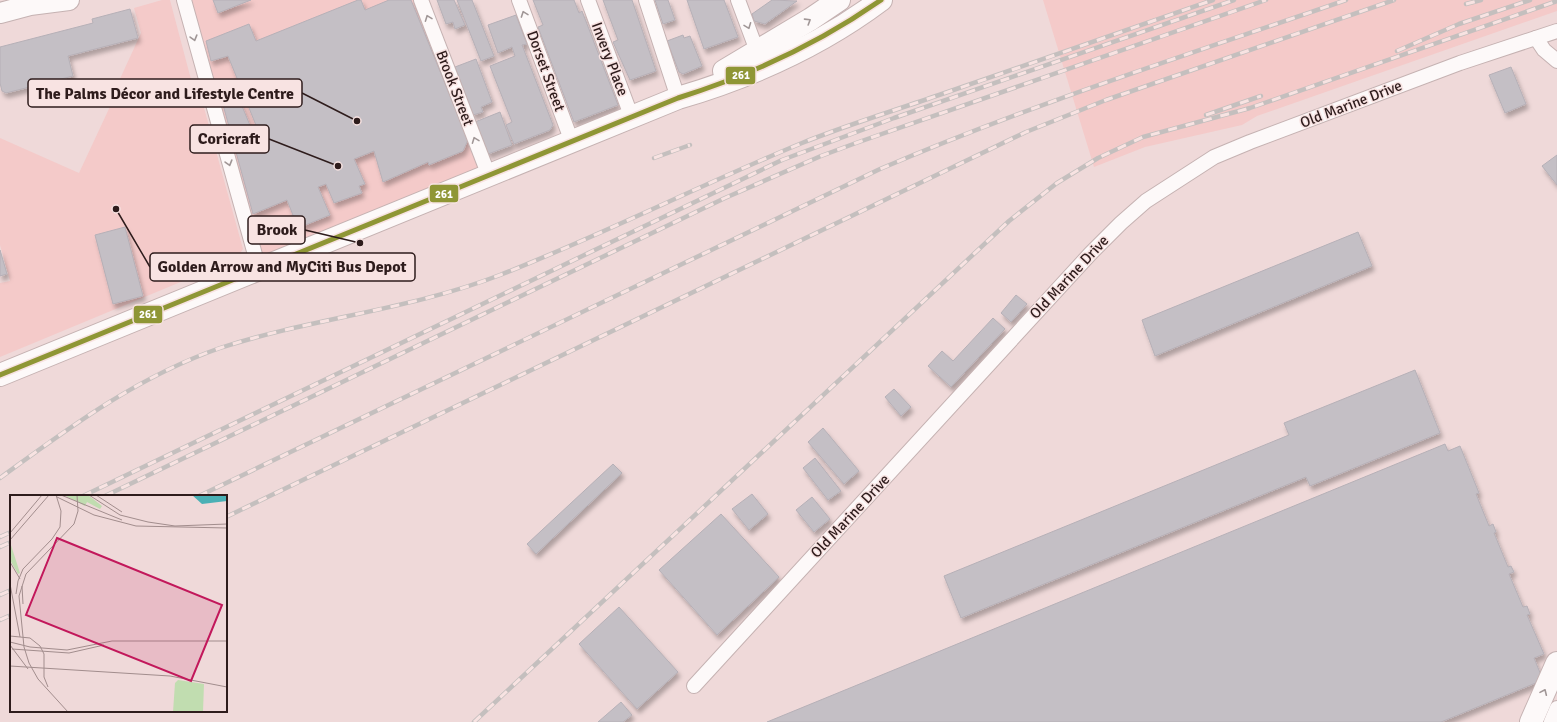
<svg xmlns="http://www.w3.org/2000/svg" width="1557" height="722" font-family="Signika,sans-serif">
	<defs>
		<filter id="shadow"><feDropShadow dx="2.5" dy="4.5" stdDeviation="2" flood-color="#0004"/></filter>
	</defs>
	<rect width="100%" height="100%" fill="#efd9d9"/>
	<g fill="#f4cac9">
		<polygon points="162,0 170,0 193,87 198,86 243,249 236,259 0,357 0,283 10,281 0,245 0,138 79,173 121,83 119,81 141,33 134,8"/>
		<polygon points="189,0 415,0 479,168 266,255 261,254"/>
		<polygon points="1043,0 1557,0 1557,11 1257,116 1242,125 1145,147 1094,167"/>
	</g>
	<g fill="#c4bfc5" stroke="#b6b0b7" filter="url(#shadow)">
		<polygon points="213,0 251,0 218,13"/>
		<polygon points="358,0 361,0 365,10 389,0 411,0 468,140 463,151 429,165 428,162 383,182 374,151 354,159 365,184 359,186 362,193 334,203 326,184 318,187 330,215 298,228 287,200 253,214 222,101 237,94 261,152 266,150 228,56 211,61 206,41 249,24 256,41"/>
		<polygon points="437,0 454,0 465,25 455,29 453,22 446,24"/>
		<polygon points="457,0 472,0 494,56 481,61"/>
		<polygon points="533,0 574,0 579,13 582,11 618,105 574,122 538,27 543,25"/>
		<polygon points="603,0 632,0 656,71 630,80 613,42 618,40"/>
		<polygon points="655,0 668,0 675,20 663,24"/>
		<polygon points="687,0 724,0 738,37 704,49"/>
		<polygon points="772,0 797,1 765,24 754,21 752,14"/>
		<polygon points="130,9 138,38 68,56 73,76 6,93 2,91 0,83 0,47 93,23 92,19"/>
		<polygon points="516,15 527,44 522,45 553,125 550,130 514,144 506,125 512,122 490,66 515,56 512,47 498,53 488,25"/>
		<polygon points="683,35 684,38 690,36 702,66 683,74 679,72 667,41"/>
		<polygon points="476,59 492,102 481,107 483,112 473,115 455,67"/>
		<polygon points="1511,67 1526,104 1505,113 1489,75"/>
		<polygon points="500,112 512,145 488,154 475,122"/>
		<polygon points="1557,155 1557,185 1542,166"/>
		<polygon points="125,227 143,296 113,304 95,235"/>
		<polygon points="1358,232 1372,266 1155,356 1142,320"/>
		<polygon points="0,250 7,274 0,276"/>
		<polygon points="1016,295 1027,304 1011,322 1001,313"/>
		<polygon points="993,318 1005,329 951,387 928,366 942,351 953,361"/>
		<polygon points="1415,370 1440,433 1310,486 1306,477 961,618 944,576 1289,435 1284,423"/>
		<polygon points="894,389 911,407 901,416 885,397"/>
		<polygon points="823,428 859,471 844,484 808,442"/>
		<polygon points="1445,444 1448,451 1460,446 1479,493 1476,494 1489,526 1493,524 1496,532 1494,533 1508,567 1511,566 1514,572 1509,574 1523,607 1527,606 1530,614 1527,615 1544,654 1534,658 1543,680 1441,722 767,722"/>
		<polygon points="815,458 841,491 828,500 803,468"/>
		<polygon points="613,464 622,473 536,554 527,544"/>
		<polygon points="752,494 768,514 749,530 732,509"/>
		<polygon points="812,497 830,519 814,532 796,510"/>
		<polygon points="721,514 779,577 717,635 659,570"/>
		<polygon points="619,607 678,672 637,709 579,644"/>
		<polygon points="621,702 632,715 623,722 598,722"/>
	</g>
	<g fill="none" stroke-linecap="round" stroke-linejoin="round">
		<defs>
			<g id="street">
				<polyline points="184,0 259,269"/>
				<polyline points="421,0 489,176"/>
				<polyline points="519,0 572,142"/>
				<polyline points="588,0 632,118"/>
				<polyline points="646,0 678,98"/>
				<polyline points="738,0 757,51"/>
				<polyline points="1536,38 1544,50 1557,61"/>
				<polyline points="694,686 1090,254 1121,223 1146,201 1214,157 1250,142 1460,63 1557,31"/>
				<polyline points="1551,722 1557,708"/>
			</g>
			<polyline id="secondary" points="0,13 30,5 69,0"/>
			<g id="primary">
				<polyline points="724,71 811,19 839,0"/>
				<path d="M0 375 678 98C750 77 821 45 881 0"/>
			</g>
			<polyline id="highway" points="1531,722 1557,663"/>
		</defs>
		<use href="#street" stroke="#c5b2b2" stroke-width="16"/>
		<use href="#secondary" stroke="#c5b2b2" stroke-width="22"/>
		<use href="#primary" stroke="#c5b2b2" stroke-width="24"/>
		<use href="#highway" stroke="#c5b2b2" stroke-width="24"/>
		<use href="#street" stroke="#fdf9f9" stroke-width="14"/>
		<use href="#secondary" stroke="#fdf9f9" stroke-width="20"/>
		<use href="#primary" stroke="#fdf9f9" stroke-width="22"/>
		<use href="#highway" stroke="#fdf9f9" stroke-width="22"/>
		<defs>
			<g id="rail">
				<polyline points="1466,4 1481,0"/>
				<polyline points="1397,51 1459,24 1530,0"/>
				<polyline points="1206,115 1261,96"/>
				<polyline points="654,158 690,145"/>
				<path d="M0 478C70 427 137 377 220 348 312 318 410 310 500 275 602 235 700 185 802 143 847 125 893 111 939 95 1030 64 1121 32 1213 0"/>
				<polyline points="83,496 782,160 894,118 1234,0"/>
				<polyline points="105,496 725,198 821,156 856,143 1266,0"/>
				<path d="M199 496 880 169C1032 104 1190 54 1346 0"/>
				<polyline points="226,517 1026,132 1106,100 1394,0"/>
				<polyline points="0,537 11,532"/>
				<polyline points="0,547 11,542"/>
				<polyline points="0,595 11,590"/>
				<polyline points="0,620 11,615"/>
				<polyline points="474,722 1009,221 1057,183 1098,158 1143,137 1250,108 1557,1"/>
			</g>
		</defs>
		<use href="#rail" stroke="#c4bfbe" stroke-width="4.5"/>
		<use href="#rail" stroke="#f8e3e2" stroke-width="3" stroke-dasharray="9" stroke-linecap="butt"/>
		<defs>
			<path id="bus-1" d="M0 375 678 98C751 75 818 44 881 0"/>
		</defs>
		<use href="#bus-1" stroke="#f8e3e2" stroke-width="8"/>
		<use href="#bus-1" stroke="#8f9635" stroke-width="5"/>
	</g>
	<defs><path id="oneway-chevron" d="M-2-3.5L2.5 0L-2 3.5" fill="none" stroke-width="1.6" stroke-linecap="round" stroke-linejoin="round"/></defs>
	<g stroke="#a09696">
		<use href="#oneway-chevron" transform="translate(524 14) rotate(-110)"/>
		<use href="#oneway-chevron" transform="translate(428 18) rotate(-111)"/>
		<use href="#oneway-chevron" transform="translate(808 21) rotate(-32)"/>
		<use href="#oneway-chevron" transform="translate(748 26) rotate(69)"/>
		<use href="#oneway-chevron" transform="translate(194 38) rotate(74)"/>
		<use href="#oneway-chevron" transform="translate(475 140) rotate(-111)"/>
		<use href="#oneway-chevron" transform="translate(229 163) rotate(74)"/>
		<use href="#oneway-chevron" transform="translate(1544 692) rotate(-66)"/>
	</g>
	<g text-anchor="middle" stroke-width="3" stroke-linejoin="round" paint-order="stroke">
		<g font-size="15" fill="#2e1c1c" stroke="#f8e3e2">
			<text transform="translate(610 59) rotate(69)" y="5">Invery Place</text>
			<text transform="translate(546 71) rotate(70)" y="5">Dorset Street</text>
			<text transform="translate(455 88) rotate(69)" y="5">Brook Street</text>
			<text transform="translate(1351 104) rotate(-21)" y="5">Old Marine Drive</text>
			<text transform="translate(1069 277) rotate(-47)" y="5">Old Marine Drive</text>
			<text transform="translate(850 516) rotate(-47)" y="5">Old Marine Drive</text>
		</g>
	</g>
	<g transform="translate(10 495)">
		<rect width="217" height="217" fill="#efd9d9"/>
		<path d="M54 0H78L92 11 90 14 77 7 75 11ZM0 47 10 78 8 79 0 65ZM168 185 194 189 193 217H163L165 188Z" fill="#c1ddb0"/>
		<path d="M182 0H217V6L192 9Z" fill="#4ab0b5"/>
		<path fill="none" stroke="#a28d8d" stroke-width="1" d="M51 0 112 25M79 0 110 20 138 27 165 31 217 29M86 0 112 17M47 2 84 20 126 31 217 33M0 38 32 0M0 45 39 0M0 67 10 84M0 89 10 142M12 91 13 109M6 99 8 86 13 74 42 44 50 32 51 16 46 0M0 141 20 143 30 151 34 159V182L38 192M0 147 20 152 57 155 102 146H217M0 150 18 174M2 154 59 158 94 150M0 171 160 181 217 192M58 217 28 184 19 168 14 152 9 101 16 79 64 29 68 16 67 0"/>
		<path fill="#c2185b" fill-opacity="0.15" stroke="#c2185b" stroke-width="2" d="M47 43 212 110 181 186 16 120Z"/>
		<rect width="217" height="217" fill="none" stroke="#2e1c1c" stroke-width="2"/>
	</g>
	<path fill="none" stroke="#2e1c1c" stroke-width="1.5" d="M357 121L302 93M338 166L269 139M360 243L305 230M116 209L150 267"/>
	<g fill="#2e1c1c" stroke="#f8e3e2" stroke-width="1.5">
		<circle cx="357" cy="121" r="4"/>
		<circle cx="338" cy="166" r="4"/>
		<circle cx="360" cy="243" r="4"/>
		<circle cx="116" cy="209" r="4"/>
	</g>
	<g fill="#f8e3e2" stroke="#2e1c1c" stroke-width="1.5">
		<rect x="28" y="79" width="274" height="28" rx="4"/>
		<rect x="190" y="125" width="79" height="28" rx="4"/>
		<rect x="248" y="216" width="57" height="28" rx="4"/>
		<rect x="150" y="253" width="265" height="28" rx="4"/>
	</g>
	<g font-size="16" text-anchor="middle" font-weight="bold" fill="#2e1c1c">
		<text x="165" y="99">The Palms Décor and Lifestyle Centre</text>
		<text x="229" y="144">Coricraft</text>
		<text x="277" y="235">Brook</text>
		<text x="282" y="272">Golden Arrow and MyCiti Bus Depot</text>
	</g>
	<g stroke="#f8e3e2" stroke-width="1.5">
		<rect x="725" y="66" width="31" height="19" rx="4" fill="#8f9635"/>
		<rect x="429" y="184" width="30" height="19" rx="4" fill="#8f9635"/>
		<rect x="133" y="305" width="30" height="19" rx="4" fill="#8f9635"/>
	</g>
	<g font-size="11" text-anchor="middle" font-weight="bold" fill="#fff">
		<text x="741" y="79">261</text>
		<text x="444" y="198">261</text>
		<text x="148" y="318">261</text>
	</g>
</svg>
